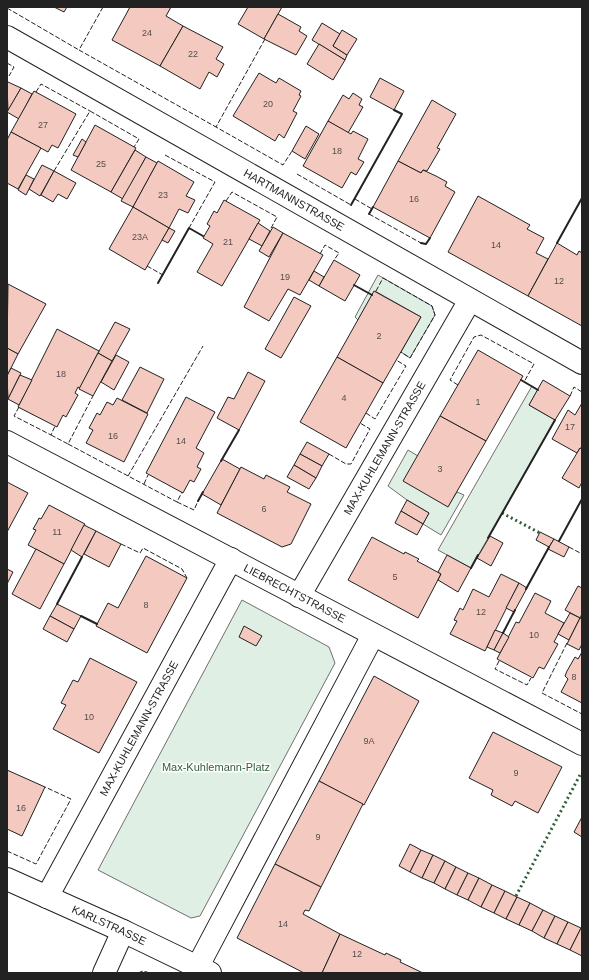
<svg xmlns="http://www.w3.org/2000/svg" width="589" height="980" font-family="Helvetica,sans-serif">
	<rect width="100%" height="100%" fill="#fff"/>
	<g fill="#e0efe3" stroke="#6f6f6f">
		<polygon points="378,275 432,306 435,315 410,358 401,352 421,317 375,291 358,320 355,317"/>
		<polygon points="532,386 538,390 529,405 555,420 471,568 438,550"/>
		<polygon points="408,450 418,456 448,506 457,492 464,495 441,535 423,524 429,513 407,500 388,486"/>
		<polygon points="242,600 329,647 335,663 200,916 191,918 98,870"/>
	</g>
	<g fill="#f3c9c0" stroke="#222">
		<polygon points="54,7 67,7 64,12"/>
		<polygon points="130,7 171,7 166,16 183,26 160,66 112,40"/>
		<polygon points="248,7 282,7 264,39 238,24"/>
		<polygon points="278,14 301,27 299,31 307,36 296,55 264,39"/>
		<polygon points="322,23 340,34 333,46 347,55 345,60 312,40"/>
		<polygon points="183,26 223,47 216,59 224,64 217,77 209,72 200,89 160,66"/>
		<polygon points="342,30 357,39 347,55 333,46"/>
		<polygon points="319,44 345,60 333,80 307,64"/>
		<polygon points="259,73 276,83 279,78 301,91 299,95 301,96 293,111 297,113 284,138 279,134 275,141 233,116"/>
		<polygon points="380,78 404,91 394,110 370,97"/>
		<polygon points="8,82 21,88 8,111 7,84"/>
		<polygon points="21,88 32,94 19,119 7,112"/>
		<polygon points="34,91 76,114 58,148 52,145 48,152 11,132"/>
		<polygon points="353,93 362,99 359,105 363,107 348,133 328,121 343,95 349,99"/>
		<polygon points="432,100 456,114 437,148 440,149 427,171 423,170 421,173 398,161"/>
		<polygon points="328,121 351,134 353,131 368,139 358,159 364,162 356,175 351,172 342,188 303,166"/>
		<polygon points="95,125 136,148 111,192 71,170"/>
		<polygon points="306,126 319,134 305,159 292,151"/>
		<polygon points="11,132 41,148 18,189 7,183 7,140"/>
		<polygon points="82,139 86,142 78,157 73,155"/>
		<polygon points="135,150 146,157 123,199 111,192"/>
		<polygon points="146,157 157,163 133,207 121,201"/>
		<polygon points="158,161 194,182 186,196 195,200 188,213 179,209 169,228 133,207"/>
		<polygon points="398,161 421,173 423,170 436,176 447,182 445,186 455,192 430,238 373,207"/>
		<polygon points="42,165 54,171 40,196 29,189"/>
		<polygon points="54,171 76,183 67,199 58,194 53,202 41,195"/>
		<polygon points="26,175 34,179 26,195 18,190"/>
		<polygon points="478,196 530,225 527,229 544,238 536,253 548,259 528,296 448,252"/>
		<polygon points="224,200 260,220 222,286 197,272 213,244 203,238 210,226 207,224 214,211 217,213"/>
		<polygon points="133,207 169,228 145,270 109,249"/>
		<polygon points="258,223 270,231 262,246 249,239"/>
		<polygon points="273,227 283,233 269,257 259,251"/>
		<polygon points="169,228 175,231 168,243 162,240"/>
		<polygon points="283,233 323,255 300,295 288,289 269,321 244,307"/>
		<polygon points="557,243 577,255 579,251 582,253 582,326 528,296"/>
		<polygon points="334,260 360,275 345,301 319,286"/>
		<polygon points="314,271 324,277 319,286 309,280"/>
		<polygon points="8,284 46,304 18,354 7,348"/>
		<polygon points="374,291 421,317 383,383 337,357"/>
		<polygon points="294,297 311,306 281,358 265,349"/>
		<polygon points="115,322 130,329 112,361 98,353"/>
		<polygon points="57,329 99,351 80,388 78,387 75,393 78,395 66,417 63,415 57,427 18,407"/>
		<polygon points="7,348 18,354 7,376"/>
		<polygon points="478,350 523,376 486,441 440,416"/>
		<polygon points="98,353 112,361 93,396 79,389"/>
		<polygon points="116,355 129,362 114,390 101,382"/>
		<polygon points="337,357 383,383 346,448 300,422"/>
		<polygon points="140,367 164,379 147,413 122,400"/>
		<polygon points="11,368 21,373 8,399 7,376"/>
		<polygon points="248,372 265,381 239,430 217,418 228,397 234,399"/>
		<polygon points="20,375 32,380 19,405 8,399"/>
		<polygon points="543,380 570,396 555,420 529,405"/>
		<polygon points="186,397 215,412 196,448 204,453 197,467 201,469 194,482 190,480 183,493 146,473"/>
		<polygon points="117,398 148,414 124,462 86,443 93,430 89,428 97,413 100,415 107,402 113,405"/>
		<polygon points="582,403 582,449 580,448 577,453 552,439 568,410 575,415"/>
		<polygon points="440,416 486,441 448,507 403,481"/>
		<polygon points="307,442 329,454 322,466 300,454"/>
		<polygon points="580,448 582,449 582,482 579,488 562,478"/>
		<polygon points="300,454 322,466 316,478 294,465"/>
		<polygon points="222,459 240,469 221,505 202,494"/>
		<polygon points="294,465 316,478 309,489 287,477"/>
		<polygon points="241,467 264,479 266,475 290,487 287,492 311,504 291,544 282,547 217,513"/>
		<polygon points="7,482 28,493 7,532"/>
		<polygon points="407,500 429,513 423,524 401,511"/>
		<polygon points="49,505 85,524 64,564 28,545 36,530 33,529 36,524 39,518 41,519"/>
		<polygon points="401,511 423,524 417,535 395,523"/>
		<polygon points="84,525 96,531 82,557 71,550"/>
		<polygon points="96,531 121,544 109,567 84,554"/>
		<polygon points="540,532 554,539 549,547 536,540"/>
		<polygon points="490,536 503,543 491,566 477,558"/>
		<polygon points="372,537 404,554 405,552 419,559 417,561 441,574 418,618 348,580"/>
		<polygon points="554,539 569,547 564,557 548,549"/>
		<polygon points="36,549 64,564 40,609 12,594"/>
		<polygon points="447,555 471,568 458,592 438,580 441,574 438,572"/>
		<polygon points="146,556 187,578 147,653 96,626 108,603 118,608"/>
		<polygon points="7,569 13,572 7,584"/>
		<polygon points="501,574 519,583 485,651 450,634 457,621 454,620 460,608 463,610 473,589 489,597"/>
		<polygon points="519,583 527,588 514,612 506,608"/>
		<polygon points="578,586 582,588 582,614 580,618 565,610"/>
		<polygon points="535,593 551,601 545,613 564,623 554,642 558,644 544,669 539,667 533,678 497,659 516,622 519,623"/>
		<polygon points="57,604 81,616 74,629 50,616"/>
		<polygon points="570,613 580,618 569,640 558,634"/>
		<polygon points="50,616 74,629 67,642 43,629"/>
		<polygon points="580,618 582,619 582,644 579,650 567,644"/>
		<polygon points="244,626 262,636 256,646 239,637"/>
		<polygon points="495,630 503,633 494,650 487,647"/>
		<polygon points="503,633 509,637 500,653 494,650"/>
		<polygon points="582,652 582,703 561,692 568,679 565,676 567,671 575,657 578,659"/>
		<polygon points="90,658 137,682 99,753 53,729 66,705 61,703 73,680 78,682"/>
		<polygon points="374,676 419,701 364,805 319,781"/>
		<polygon points="493,732 562,767 538,813 515,801 512,806 491,795 493,790 469,778"/>
		<polygon points="7,770 45,787 22,836 7,829"/>
		<polygon points="319,781 363,804 321,887 275,864"/>
		<polygon points="582,817 582,837 574,832"/>
		<polygon points="410,844 421,850 410,872 399,866"/>
		<polygon points="421,850 433,855 422,878 410,872"/>
		<polygon points="433,855 445,861 434,883 422,878"/>
		<polygon points="445,861 456,867 445,889 434,883"/>
		<polygon points="275,864 321,887 309,911 305,910 303,914 340,934 322,973 304,973 237,938"/>
		<polygon points="456,867 468,873 457,895 445,889"/>
		<polygon points="468,873 479,878 468,900 457,895"/>
		<polygon points="479,878 492,885 481,907 468,900"/>
		<polygon points="492,885 505,891 494,913 481,907"/>
		<polygon points="505,891 517,897 506,919 494,913"/>
		<polygon points="517,897 530,903 519,925 506,919"/>
		<polygon points="530,903 543,910 532,931 519,925"/>
		<polygon points="543,910 555,916 544,938 532,931"/>
		<polygon points="555,916 568,922 557,944 544,938"/>
		<polygon points="568,922 581,928 570,950 557,944"/>
		<polygon points="581,928 582,929 582,956 570,950"/>
		<polygon points="340,934 385,955 386,953 401,960 400,962 423,973 322,973"/>
	</g>
	<g fill="none" stroke-linecap="round" stroke-linejoin="round">
		<defs>
			<g id="minor">
				<path id="s1" d="M7 37 582 363"/>
				<path id="s2" d="M7 442 582 744"/>
				<path id="s3" d="M299 596 470 300"/>
				<path id="s4" d="M7 879 123 931 210 973"/>
				<path id="s5" d="M47 897 231 559"/>
				<polyline points="198,966 373,635"/>
				<polyline points="104,973 123,931"/>
			</g>
		</defs>
		<use href="#minor" stroke="#222" stroke-width="24"/>
		<use href="#minor" stroke="#fff" stroke-width="22"/>
		<g stroke="#2f5e38" stroke-width="3" stroke-dasharray="2 3" stroke-linecap="butt">
			<polyline points="502,513 540,533"/>
			<polyline points="516,896 580,775"/>
		</g>
		<g stroke="#222" stroke-width="1" stroke-dasharray="5 2" stroke-linecap="butt">
			<polyline points="103,7 79,50 216,127"/>
			<polyline points="7,8 79,50"/>
			<polyline points="265,39 216,127 283,165 292,151"/>
			<polyline points="7,63 14,67 9,76"/>
			<polyline points="36,92 41,84 90,111"/>
			<polyline points="165,155 215,182 189,228"/>
			<polyline points="54,171 90,111 139,139 134,147"/>
			<polyline points="297,174 351,205"/>
			<polyline points="355,199 372,209"/>
			<polyline points="226,201 232,192 277,217 270,230"/>
			<polyline points="369,214 421,243"/>
			<polyline points="320,254 325,245 339,253 334,260"/>
			<polyline points="147,266 163,275"/>
			<polyline points="376,291 383,278 432,306 435,315 410,358 401,352"/>
			<polyline points="458,385 450,380 474,337 481,335 534,364 524,382"/>
			<polyline points="570,396 574,387 582,392"/>
			<polyline points="19,407 14,416 51,435 55,426"/>
			<polyline points="366,413 375,419 406,366 396,360"/>
			<polyline points="51,435 68,444 93,396"/>
			<polyline points="68,444 177,502 182,492"/>
			<polyline points="329,454 346,464 351,464 370,429 360,423"/>
			<polyline points="128,476 203,346"/>
			<polyline points="144,484 148,475"/>
			<polyline points="177,502 194,510 198,501"/>
			<polyline points="121,544 140,553 143,548 182,569 187,578"/>
			<polyline points="569,547 582,554"/>
			<polyline points="567,643 542,693 582,714"/>
			<polyline points="499,661 495,669 527,685 531,678"/>
			<polyline points="7,851 36,864 71,799 45,787"/>
			<polyline points="138,973 143,971 150,973"/>
		</g>
		<g stroke="#222" stroke-width="2">
			<polyline points="351,205 402,114 394,110"/>
			<polyline points="369,214 373,207"/>
			<polyline points="421,243 426,244 430,238"/>
			<polyline points="557,243 582,198"/>
			<polyline points="158,283 189,228 203,236"/>
			<polyline points="354,285 372,295"/>
			<polyline points="521,380 538,390"/>
			<polyline points="221,461 239,430"/>
			<polyline points="198,501 203,492"/>
			<polyline points="488,538 555,420"/>
			<polyline points="559,541 582,499"/>
			<polyline points="471,568 478,555"/>
			<polyline points="526,589 549,547"/>
			<polyline points="57,604 82,557"/>
			<polyline points="81,616 97,624"/>
			<polyline points="503,633 515,610"/>
		</g>
	</g>
	<g text-anchor="middle" stroke-width="3" stroke-linejoin="round" paint-order="stroke">
		<g font-size="9" fill="#564c4a">
			<text x="147" y="36">24</text>
			<text x="193" y="57">22</text>
			<text x="268" y="107">20</text>
			<text x="43" y="128">27</text>
			<text x="337" y="154">18</text>
			<text x="101" y="167">25</text>
			<text x="163" y="198">23</text>
			<text x="414" y="202">16</text>
			<text x="140" y="240">23A</text>
			<text x="228" y="245">21</text>
			<text x="496" y="248">14</text>
			<text x="285" y="280">19</text>
			<text x="559" y="284">12</text>
			<text x="379" y="339">2</text>
			<text x="61" y="377">18</text>
			<text x="344" y="401">4</text>
			<text x="478" y="405">1</text>
			<text x="570" y="430">17</text>
			<text x="113" y="439">16</text>
			<text x="181" y="444">14</text>
			<text x="440" y="472">3</text>
			<text x="264" y="512">6</text>
			<text x="57" y="535">11</text>
			<text x="395" y="580">5</text>
			<text x="146" y="608">8</text>
			<text x="481" y="615">12</text>
			<text x="534" y="638">10</text>
			<text x="574" y="680">8</text>
			<text x="89" y="720">10</text>
			<text x="369" y="744">9A</text>
			<text x="516" y="776">9</text>
			<text x="21" y="811">16</text>
			<text x="318" y="840">9</text>
			<text x="283" y="927">14</text>
			<text x="357" y="957">12</text>
		</g>
		<g font-size="11" fill="#222" stroke="#fff">
			<text dy="4" stroke="none"><textPath href="#s1" startOffset="330">HARTMANNSTRASSE</textPath></text>
			<text dy="4" stroke="none"><textPath href="#s3" startOffset="171">MAX-KUHLEMANN-STRASSE</textPath></text>
			<text dy="4" stroke="none"><textPath href="#s2" startOffset="325">LIEBRECHTSTRASSE</textPath></text>
			<text dy="4" stroke="none"><textPath href="#s5" startOffset="192">MAX-KUHLEMANN-STRASSE</textPath></text>
			<text dy="4" stroke="none"><textPath href="#s4" startOffset="112">KARLSTRASSE</textPath></text>
		</g>
		<g font-size="11" fill="#2f5e38" stroke="#fff">
			<text x="216" y="771">Max-Kuhlemann-Platz</text>
		</g>
	</g>
	<rect width="589" height="980" fill="none" stroke="#222222" stroke-width="16"/>
</svg>
